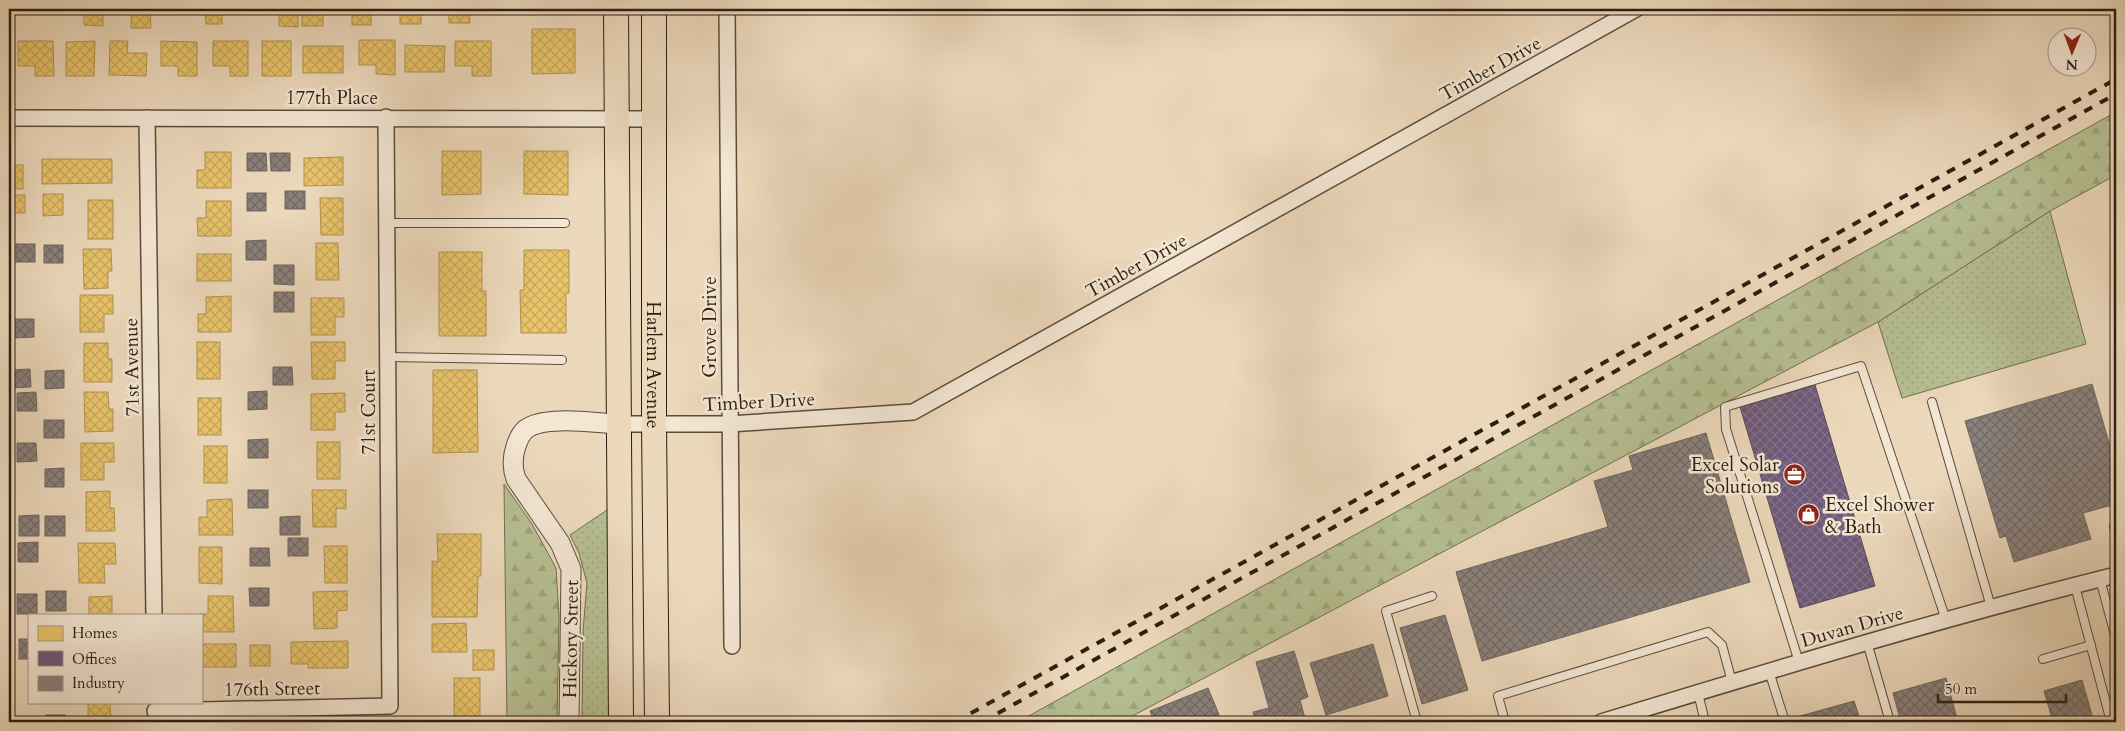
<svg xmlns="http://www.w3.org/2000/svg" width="2125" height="731" font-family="Cardo,serif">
	<defs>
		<pattern id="grass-dots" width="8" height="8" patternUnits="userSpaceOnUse" patternTransform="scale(1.25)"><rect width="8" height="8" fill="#b6bf92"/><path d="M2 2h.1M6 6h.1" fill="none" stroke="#9da47d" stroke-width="1.8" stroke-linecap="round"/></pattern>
		<pattern id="forest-firs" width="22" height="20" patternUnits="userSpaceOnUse" patternTransform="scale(1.25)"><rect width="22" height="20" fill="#b6bf92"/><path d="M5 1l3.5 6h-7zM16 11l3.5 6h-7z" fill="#9da47d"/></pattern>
		<pattern id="homes-cross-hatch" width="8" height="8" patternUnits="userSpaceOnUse" patternTransform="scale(1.25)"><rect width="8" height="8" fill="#e9c46a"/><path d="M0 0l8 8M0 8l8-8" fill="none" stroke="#c8a85b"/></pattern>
		<pattern id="offices-cross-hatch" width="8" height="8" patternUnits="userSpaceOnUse" patternTransform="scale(1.25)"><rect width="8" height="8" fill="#6d597a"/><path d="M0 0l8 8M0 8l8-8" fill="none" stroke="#82728a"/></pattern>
		<pattern id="industry-cross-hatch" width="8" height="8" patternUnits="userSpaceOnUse" patternTransform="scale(1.25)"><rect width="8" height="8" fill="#8a817c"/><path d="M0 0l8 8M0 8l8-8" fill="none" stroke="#716964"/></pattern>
	</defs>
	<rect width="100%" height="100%" fill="#ecd8bb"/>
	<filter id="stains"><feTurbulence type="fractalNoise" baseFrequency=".004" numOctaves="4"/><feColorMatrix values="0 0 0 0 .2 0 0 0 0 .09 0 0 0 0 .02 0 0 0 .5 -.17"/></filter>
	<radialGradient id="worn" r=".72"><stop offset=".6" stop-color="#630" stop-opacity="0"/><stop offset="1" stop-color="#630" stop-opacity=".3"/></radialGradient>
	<g fill="url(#grass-dots)" stroke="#706f52">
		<polygon points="2050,211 2086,344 1902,398 1878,322"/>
		<polygon points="610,508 612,722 582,722 583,631 587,583 579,553 570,535"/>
	</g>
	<g fill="url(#forest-firs)" stroke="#706f52">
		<polygon points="2116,112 2116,175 2050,211 1878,322 1121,722 1018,722"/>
		<polygon points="504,484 532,524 556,568 559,616 557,722 507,722"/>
	</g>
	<g fill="url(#homes-cross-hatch)" stroke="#b0924f">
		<polygon points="131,9 150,9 151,28 131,28"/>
		<polygon points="205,9 222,9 222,24 206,24"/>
		<polygon points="279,9 298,9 298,27 279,26"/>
		<rect x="302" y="9" width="21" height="17"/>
		<rect x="352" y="9" width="19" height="16"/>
		<rect x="400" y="9" width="21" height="15"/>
		<polygon points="449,9 469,9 470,23 449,23"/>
		<polygon points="84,12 103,13 103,26 84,25"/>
		<polygon points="532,29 575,29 575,73 532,74"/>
		<polygon points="359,40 395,40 395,75 376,74 376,65 359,65"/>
		<polygon points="18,41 53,41 54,76 35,76 35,66 18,66"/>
		<polygon points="95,41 94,76 66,76 66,42"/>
		<polygon points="110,41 128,41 127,53 147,53 146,76 109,75"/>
		<polygon points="161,41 197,42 197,76 178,76 178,66 161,66"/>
		<polygon points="213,41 248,41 248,76 230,76 230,66 213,66"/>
		<rect x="262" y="41" width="29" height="35"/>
		<polygon points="455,41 491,41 491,76 472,76 472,66 455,66"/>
		<polygon points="405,45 445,46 444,72 405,72"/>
		<rect x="303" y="46" width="40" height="27"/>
		<polygon points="442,151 481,151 481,194 442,195"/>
		<polygon points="524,151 568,151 568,195 524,194"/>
		<polygon points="205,152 231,152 231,188 197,188 197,170 205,170"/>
		<polygon points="343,157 343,185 304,186 304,158"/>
		<polygon points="42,159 112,159 112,183 42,184"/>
		<rect x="9" y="165" width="14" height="24"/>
		<polygon points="43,194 63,194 63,215 43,216"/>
		<rect x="9" y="195" width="16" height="18"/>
		<polygon points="320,198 343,198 343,235 321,235"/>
		<rect x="88" y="200" width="25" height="39"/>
		<polygon points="206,201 231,201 231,236 198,236 197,218 206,218"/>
		<polygon points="316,243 338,243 339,280 316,280"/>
		<polygon points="83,249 111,249 112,271 108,271 108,288 84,289"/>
		<polygon points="524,250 569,250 569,293 566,293 566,333 521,333 520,290 524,290"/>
		<polygon points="439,252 482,252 482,291 486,291 486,336 439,336"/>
		<rect x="197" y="254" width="34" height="27"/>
		<polygon points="80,295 113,295 113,314 104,314 104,332 80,332"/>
		<polygon points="231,296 231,332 198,332 198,314 206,314 206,297"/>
		<polygon points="311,298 344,298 344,317 335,317 335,335 311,335"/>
		<rect x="197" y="342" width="23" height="37"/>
		<polygon points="311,342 345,342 345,361 335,361 335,379 312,379"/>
		<polygon points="84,343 108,343 108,359 112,359 112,382 84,382"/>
		<polygon points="433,370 477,370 478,452 433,453"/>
		<polygon points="84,392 108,392 109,409 113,409 113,431 85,432"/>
		<polygon points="345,393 345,412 335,412 335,430 311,430 311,394"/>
		<rect x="198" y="398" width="23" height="37"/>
		<rect x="317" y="442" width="23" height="37"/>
		<polygon points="81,443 114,443 114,462 104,462 104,480 81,480"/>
		<rect x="204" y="446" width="23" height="37"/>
		<polygon points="312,490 346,490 346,509 336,508 336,527 313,527"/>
		<polygon points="110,491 110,508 114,508 115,531 86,531 86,492"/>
		<polygon points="232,499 233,535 199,535 199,517 207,517 207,500"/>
		<polygon points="437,534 481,534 481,576 478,576 477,617 432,617 432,561 438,562"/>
		<polygon points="78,543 115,543 116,564 104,564 105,583 79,583"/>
		<polygon points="324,546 347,546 347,583 325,583"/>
		<polygon points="199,547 222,547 222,584 199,583"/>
		<polygon points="347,591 347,610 337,611 337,628 314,629 313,592"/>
		<polygon points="112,596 112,615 89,615 89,597"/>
		<polygon points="208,596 233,596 234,632 201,632 200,614 208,614"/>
		<polygon points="466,623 467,652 432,652 432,624"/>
		<polygon points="348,641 348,668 308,668 308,664 291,664 291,642"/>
		<rect x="201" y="644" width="35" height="23"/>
		<rect x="250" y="645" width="20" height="21"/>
		<rect x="473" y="650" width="21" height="20"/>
		<rect x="454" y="678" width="26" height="44"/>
		<polygon points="88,702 110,702 111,722 88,722"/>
	</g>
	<polygon fill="url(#offices-cross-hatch)" stroke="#59485a" points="1815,385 1875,586 1800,608 1740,407"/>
	<g fill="url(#industry-cross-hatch)" stroke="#6e645c">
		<polygon points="247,153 266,153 267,171 247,171"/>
		<polygon points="270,153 290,153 290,171 271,171"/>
		<rect x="285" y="191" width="20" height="18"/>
		<rect x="247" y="193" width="19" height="18"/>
		<polygon points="266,240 266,260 246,260 246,241"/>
		<rect x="16" y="244" width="19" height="18"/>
		<rect x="44" y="245" width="19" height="18"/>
		<polygon points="274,265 294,265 294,285 274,284"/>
		<rect x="274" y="292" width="20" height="20"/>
		<polygon points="14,319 34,319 34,337 14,338"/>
		<polygon points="273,367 292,367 293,385 273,385"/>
		<polygon points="30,369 31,387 11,388 11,370"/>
		<polygon points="64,370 64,388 45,389 45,371"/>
		<polygon points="2092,384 2116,467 2116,504 2083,513 2091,539 2014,562 2006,536 2000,538 1965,421"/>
		<polygon points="267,391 267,409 248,410 248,392"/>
		<polygon points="36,392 37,411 17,411 17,393"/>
		<rect x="44" y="420" width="20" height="18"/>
		<polygon points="1706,433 1750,582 1482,661 1456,572 1608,527 1594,481 1633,470 1629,456"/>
		<polygon points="268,439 268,458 248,458 248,440"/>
		<polygon points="17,443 36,443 37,461 17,462"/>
		<polygon points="64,468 64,487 45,487 45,469"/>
		<rect x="248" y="490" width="20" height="18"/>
		<polygon points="39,515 39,536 19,536 19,516"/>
		<rect x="45" y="516" width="20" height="20"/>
		<polygon points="300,516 300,535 280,535 280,517"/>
		<rect x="288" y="538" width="20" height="18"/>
		<polygon points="38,542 38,562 18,562 18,543"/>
		<polygon points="250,548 269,548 270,566 250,566"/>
		<polygon points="249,588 269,588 269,606 250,606"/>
		<rect x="46" y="591" width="20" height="20"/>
		<rect x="17" y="594" width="20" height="20"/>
		<polygon points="1445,615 1468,690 1422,704 1400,628"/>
		<rect x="19" y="639" width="10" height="20"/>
		<polygon points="1373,644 1388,696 1326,715 1310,663"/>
		<polygon points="1294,651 1308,697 1300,700 1306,722 1256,722 1253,712 1269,708 1256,662"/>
		<polygon points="1946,678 1958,722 1901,722 1893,693"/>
		<polygon points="2082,680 2094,722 2053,722 2044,691"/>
		<polygon points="1208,688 1222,722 1154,722 1150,711"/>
		<polygon points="1854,701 1861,722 1795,722 1793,718"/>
		<rect x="46" y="715" width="19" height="7"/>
	</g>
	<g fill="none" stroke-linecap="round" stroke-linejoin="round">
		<defs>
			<g id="service">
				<polyline points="387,223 565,223"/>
				<polyline points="388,357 562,360"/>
				<polyline points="1932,402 1991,607"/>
				<polyline points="2114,527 2116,535"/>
				<polyline points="2100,579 2116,639"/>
				<polyline points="2075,586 2111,722"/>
				<polyline points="1867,642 1890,722"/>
				<polyline points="2043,659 2091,645"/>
				<polyline points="1799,662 1726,429 1725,407 1861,366 1946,620"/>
				<polyline points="1769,671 1785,722"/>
				<polyline points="1698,693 1705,722"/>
				<polyline points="282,708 282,722"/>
				<polyline points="1417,722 1386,611 1432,596"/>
				<polyline points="1505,722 1498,696 1708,632 1722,645 1732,682"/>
			</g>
			<g id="minor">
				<polyline points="727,9 732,646"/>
				<polyline points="9,118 655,119"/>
				<polyline points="147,118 154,615"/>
				<polyline points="618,424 729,424 913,412 1636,9"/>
				<polyline points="155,711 390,706 386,117"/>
				<path d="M1601 722C1772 670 1943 618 2116 575"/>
			</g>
			<path id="tertiary" d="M569 722 571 569 560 543 516 479C512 468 512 458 516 446 518 440 521 433 526 429 544 415 596 423 618 424"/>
			<g id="primary">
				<polyline points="616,9 621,722"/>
				<path id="s1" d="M654 9V423L657 722"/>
			</g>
		</defs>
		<use href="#service" stroke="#5b4d3c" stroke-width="10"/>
		<use href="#minor" stroke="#5b4d3c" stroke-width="18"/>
		<use href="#tertiary" stroke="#5b4d3c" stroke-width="21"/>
		<use href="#primary" stroke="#2b1f11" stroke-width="26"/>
		<use href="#service" stroke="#f3e6d3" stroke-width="8"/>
		<use href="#minor" stroke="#f3e6d3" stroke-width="15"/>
		<use href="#tertiary" stroke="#f3e6d3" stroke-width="19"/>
		<use href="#primary" stroke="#ecd8bb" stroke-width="24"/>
		<g stroke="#2b1f11" stroke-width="4" stroke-dasharray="9 9" stroke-linecap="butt">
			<polyline points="955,722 2116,79"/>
			<polyline points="982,722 2116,94"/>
		</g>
	</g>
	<defs>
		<symbol id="office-disc" viewBox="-11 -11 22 22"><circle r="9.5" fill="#8f2418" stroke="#f3e6d3"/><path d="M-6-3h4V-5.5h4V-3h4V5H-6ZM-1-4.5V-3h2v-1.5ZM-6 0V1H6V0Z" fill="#fff"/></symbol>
		<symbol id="shop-disc" viewBox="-11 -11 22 22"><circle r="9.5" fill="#8f2418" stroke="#f3e6d3"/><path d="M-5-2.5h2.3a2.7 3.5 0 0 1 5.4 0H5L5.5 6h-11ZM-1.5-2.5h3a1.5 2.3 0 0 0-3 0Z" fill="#fff"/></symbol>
	</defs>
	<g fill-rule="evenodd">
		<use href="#office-disc" x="1782" y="462" width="25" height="25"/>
		<use href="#shop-disc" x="1796" y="502" width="25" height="25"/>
	</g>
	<g text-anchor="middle" stroke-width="5" stroke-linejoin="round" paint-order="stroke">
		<g font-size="19" fill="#2b1f11" stroke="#f3e6d3">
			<text transform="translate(1490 68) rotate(-29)" y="7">Timber Drive</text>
			<text x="332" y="104">177th Place</text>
			<text transform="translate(1136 265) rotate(-29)" y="7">Timber Drive</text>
			<text transform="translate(709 327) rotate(-90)" y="7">Grove Drive</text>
			<text dy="7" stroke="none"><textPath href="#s1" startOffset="356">Harlem Avenue</textPath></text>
			<text transform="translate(131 367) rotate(-91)" y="7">71st Avenue</text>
			<text transform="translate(759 401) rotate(-3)" y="7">Timber Drive</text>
			<text transform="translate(368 412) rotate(-90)" y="7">71st Court</text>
			<text transform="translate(1852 626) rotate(-16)" y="7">Duvan Drive</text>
			<text transform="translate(570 639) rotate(-89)" y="7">Hickory Street</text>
			<text transform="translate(272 688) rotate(-1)" y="7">176th Street</text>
		</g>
		<g font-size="19" fill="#2b1f11" stroke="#f3e6d3" text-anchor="end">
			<text x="1779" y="471">Excel Solar<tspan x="1779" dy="22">Solutions</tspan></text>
			<text x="1825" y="511" text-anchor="start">Excel Shower<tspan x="1825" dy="22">&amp; Bath</tspan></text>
		</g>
	</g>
	<rect width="2125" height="731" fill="none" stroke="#ecd8bb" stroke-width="30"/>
	<rect x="10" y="10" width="2105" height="711" fill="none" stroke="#2b1f11" stroke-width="2.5"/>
	<rect x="15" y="15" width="2095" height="701" fill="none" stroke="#2b1f11"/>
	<rect x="28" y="614" width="175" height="90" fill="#f3e6d3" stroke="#a39685"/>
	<rect x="38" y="626" width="25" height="15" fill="#e9c46a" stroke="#a39685"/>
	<text x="72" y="638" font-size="15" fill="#2b1f11">Homes</text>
	<rect x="38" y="651" width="25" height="15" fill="#6d597a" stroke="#a39685"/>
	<text x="72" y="664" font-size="15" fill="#2b1f11">Offices</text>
	<rect x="38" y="676" width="25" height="15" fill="#8a817c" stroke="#a39685"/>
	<text x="72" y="688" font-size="15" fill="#2b1f11">Industry</text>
	<g transform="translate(2072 52) rotate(181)"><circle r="24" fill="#f3e6d3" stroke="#a39685"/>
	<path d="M0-4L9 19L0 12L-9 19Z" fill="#8f2418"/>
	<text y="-8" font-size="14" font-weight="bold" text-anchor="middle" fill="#2b1f11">N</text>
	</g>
	<path d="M1938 694v8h128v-8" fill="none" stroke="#2b1f11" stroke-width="2.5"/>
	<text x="1945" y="694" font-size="15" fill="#2b1f11" stroke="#f3e6d3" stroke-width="4" paint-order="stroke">50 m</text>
	<rect width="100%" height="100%" filter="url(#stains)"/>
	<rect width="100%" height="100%" fill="url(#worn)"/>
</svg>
